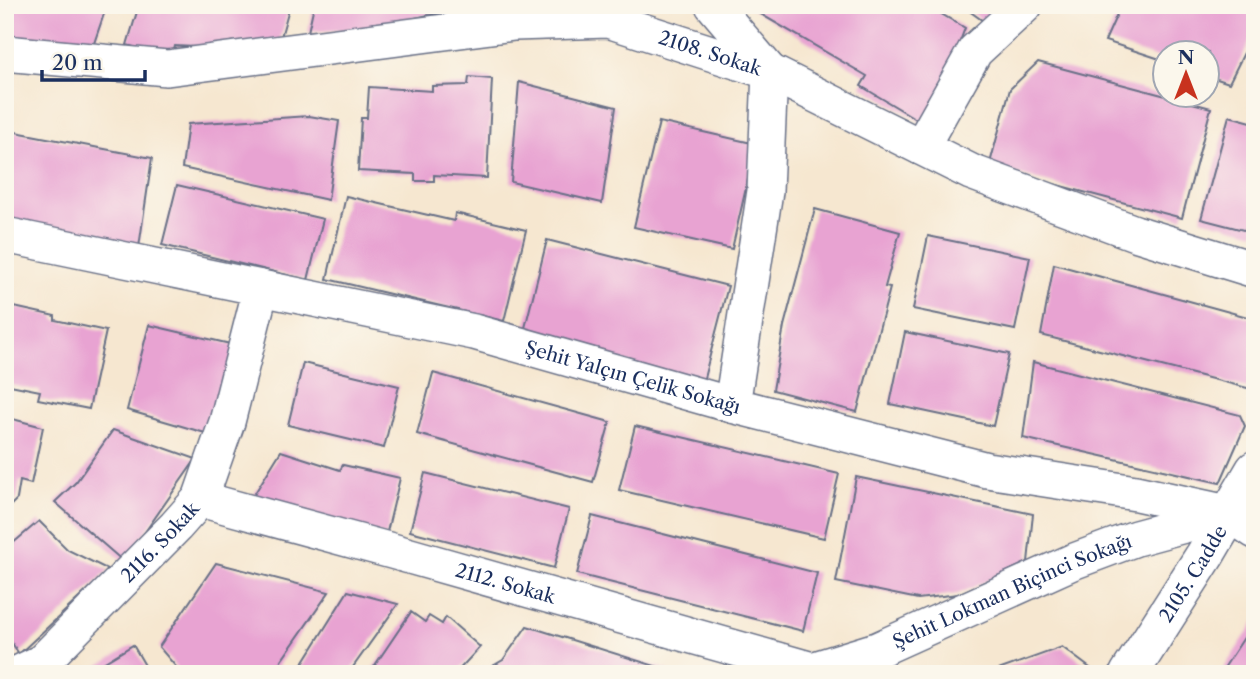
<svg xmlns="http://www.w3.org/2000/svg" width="1260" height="679" font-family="'Libre Caslon Text',serif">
	<rect width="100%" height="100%" fill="#fbf7ec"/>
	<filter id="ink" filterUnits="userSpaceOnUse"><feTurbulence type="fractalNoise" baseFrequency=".0143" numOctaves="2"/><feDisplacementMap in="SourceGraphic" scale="14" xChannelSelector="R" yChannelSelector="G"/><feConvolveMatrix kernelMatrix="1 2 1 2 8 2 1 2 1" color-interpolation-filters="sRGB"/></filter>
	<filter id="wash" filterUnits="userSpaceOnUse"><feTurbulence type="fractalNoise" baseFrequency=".00686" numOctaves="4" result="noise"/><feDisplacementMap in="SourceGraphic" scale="28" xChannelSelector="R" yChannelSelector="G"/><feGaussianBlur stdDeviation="1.57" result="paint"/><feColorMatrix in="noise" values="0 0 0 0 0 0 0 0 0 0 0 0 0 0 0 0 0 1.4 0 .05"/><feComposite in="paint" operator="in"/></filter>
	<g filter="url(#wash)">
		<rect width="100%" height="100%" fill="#f6e7d0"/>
		<g id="blocks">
			<g fill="#e8a3d2">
				<polygon points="10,5 107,5 90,55 5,36 5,18"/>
				<polygon points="139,5 290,5 277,51 175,46 172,58 127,45"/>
				<polygon points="314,5 460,5 460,8 370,28 308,32"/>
				<polygon points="745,5 926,5 965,28 928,126 861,86 867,76"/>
				<polygon points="961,5 1009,5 993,28"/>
				<polygon points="1121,5 1255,5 1255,31 1229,83 1208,76 1208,52 1166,52 1166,61 1105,41"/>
				<polygon points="1038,62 1211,108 1182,218 989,167 1010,89"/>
				<polygon points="469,77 492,79 487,178 434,175 434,181 415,181 415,174 358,171 361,118 367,118 369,87 432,91 432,86 468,85"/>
				<polygon points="519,82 616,107 602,203 511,182"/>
				<polygon points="309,116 339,121 328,200 182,168 188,124"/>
				<polygon points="1229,116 1255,123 1255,233 1201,219"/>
				<polygon points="659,122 756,144 732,249 634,227"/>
				<polygon points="5,130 152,158 137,261 5,232"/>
				<polygon points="177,185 323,219 308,280 162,245"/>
				<polygon points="346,196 454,221 455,213 526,230 504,321 327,279"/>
				<polygon points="815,209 900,232 885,287 890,288 857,412 773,390 784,326"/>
				<polygon points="928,236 1030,257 1015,330 913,309"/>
				<polygon points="547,240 728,286 703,382 523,336"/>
				<polygon points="1054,264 1255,319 1255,390 1041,335"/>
				<polygon points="5,305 55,316 55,320 106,331 89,409 38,399 40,391 5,384"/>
				<polygon points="149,325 243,347 212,435 127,410"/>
				<polygon points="905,332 1009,354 993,426 890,404"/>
				<polygon points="1033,362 1240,415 1245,426 1220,483 1023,438"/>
				<polygon points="303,363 399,386 384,448 288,425"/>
				<polygon points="433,373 610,422 593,482 417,434"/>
				<polygon points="5,417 43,427 31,484 20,481 17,499 5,511"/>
				<polygon points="635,426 839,474 824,538 619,490"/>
				<polygon points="113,430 196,459 124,562 55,502 76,482"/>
				<polygon points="281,451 340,470 343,465 400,478 386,536 250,501"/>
				<polygon points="425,473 569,509 554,568 410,531"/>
				<polygon points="856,477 1033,514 1028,562 958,594 918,599 836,582"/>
				<polygon points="592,516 817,573 803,631 577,574"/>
				<polygon points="39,521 68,550 109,570 19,654 5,632 5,550"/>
				<polygon points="216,563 329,592 272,674 182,674 159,647"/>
				<polygon points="348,591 398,604 348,674 296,674"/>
				<polygon points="411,612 425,622 429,616 442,624 446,617 480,647 455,674 369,674"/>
				<polygon points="1255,621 1255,674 1220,674 1222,671"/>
				<polygon points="527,626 668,670 671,674 479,674 503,660"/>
				<polygon points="133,645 150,674 85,674"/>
				<polygon points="1062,647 1098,674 990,674 990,673"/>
			</g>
		</g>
	</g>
	<g filter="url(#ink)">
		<use href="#blocks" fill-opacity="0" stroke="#686f86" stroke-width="2"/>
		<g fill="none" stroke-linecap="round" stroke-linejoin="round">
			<defs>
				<g id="street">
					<polyline points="713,5 770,72 765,191 732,405"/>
					<path id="s1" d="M5 53 167 68 514 23 608 20 770 72 971 172 1135 233 1255 270"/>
					<polyline points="921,147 975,51 1025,5"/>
					<path id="s2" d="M5 235 474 332 732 405 987 470 1136 493 1228 513 1255 531"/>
					<path id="s3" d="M200 499 392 551 809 669"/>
					<path id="s4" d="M17 674 42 662 176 526 200 499 227 422 261 288"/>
					<path id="s5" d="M799 674 877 650 1072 562 1136 538 1221 515"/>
				</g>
				<g id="secondary">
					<path id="s6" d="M1129 674 1205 555 1255 470"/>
				</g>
			</defs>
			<use href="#street" stroke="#686f86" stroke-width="38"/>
			<use href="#secondary" stroke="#686f86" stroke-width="41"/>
			<use href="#street" stroke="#fff" stroke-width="35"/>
			<use href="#secondary" stroke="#fff" stroke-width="38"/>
		</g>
	</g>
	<g text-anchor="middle" stroke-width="7" stroke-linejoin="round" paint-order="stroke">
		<g font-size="19" fill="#1b2f5e" stroke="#fbf7ec">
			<text dy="7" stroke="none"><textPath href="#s1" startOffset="714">2108. Sokak</textPath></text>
			<text dy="7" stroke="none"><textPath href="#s2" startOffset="644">Şehit Yalçın Çelik Sokağı</textPath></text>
			<text dy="7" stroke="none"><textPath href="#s4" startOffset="196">2116. Sokak</textPath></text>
			<text dy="7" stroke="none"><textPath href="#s6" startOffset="119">2105. Cadde</textPath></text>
			<text dy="7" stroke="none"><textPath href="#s3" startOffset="317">2112. Sokak</textPath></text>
			<text dy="7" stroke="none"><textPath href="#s5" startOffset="229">Şehit Lokman Biçinci Sokağı</textPath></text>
		</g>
	</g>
	<rect width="1260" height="679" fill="none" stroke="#fbf7ec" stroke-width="28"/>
	<g transform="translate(1186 74)"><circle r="33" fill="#fbf7ec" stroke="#a1a7b3" stroke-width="2"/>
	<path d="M0-5L12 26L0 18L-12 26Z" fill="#c8321e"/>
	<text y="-10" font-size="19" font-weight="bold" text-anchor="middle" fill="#1b2f5e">N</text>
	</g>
	<path d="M42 70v10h103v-10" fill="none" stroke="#1b2f5e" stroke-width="3.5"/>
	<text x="52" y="70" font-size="21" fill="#1b2f5e" stroke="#fbf7ec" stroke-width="5" paint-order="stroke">20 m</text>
</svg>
